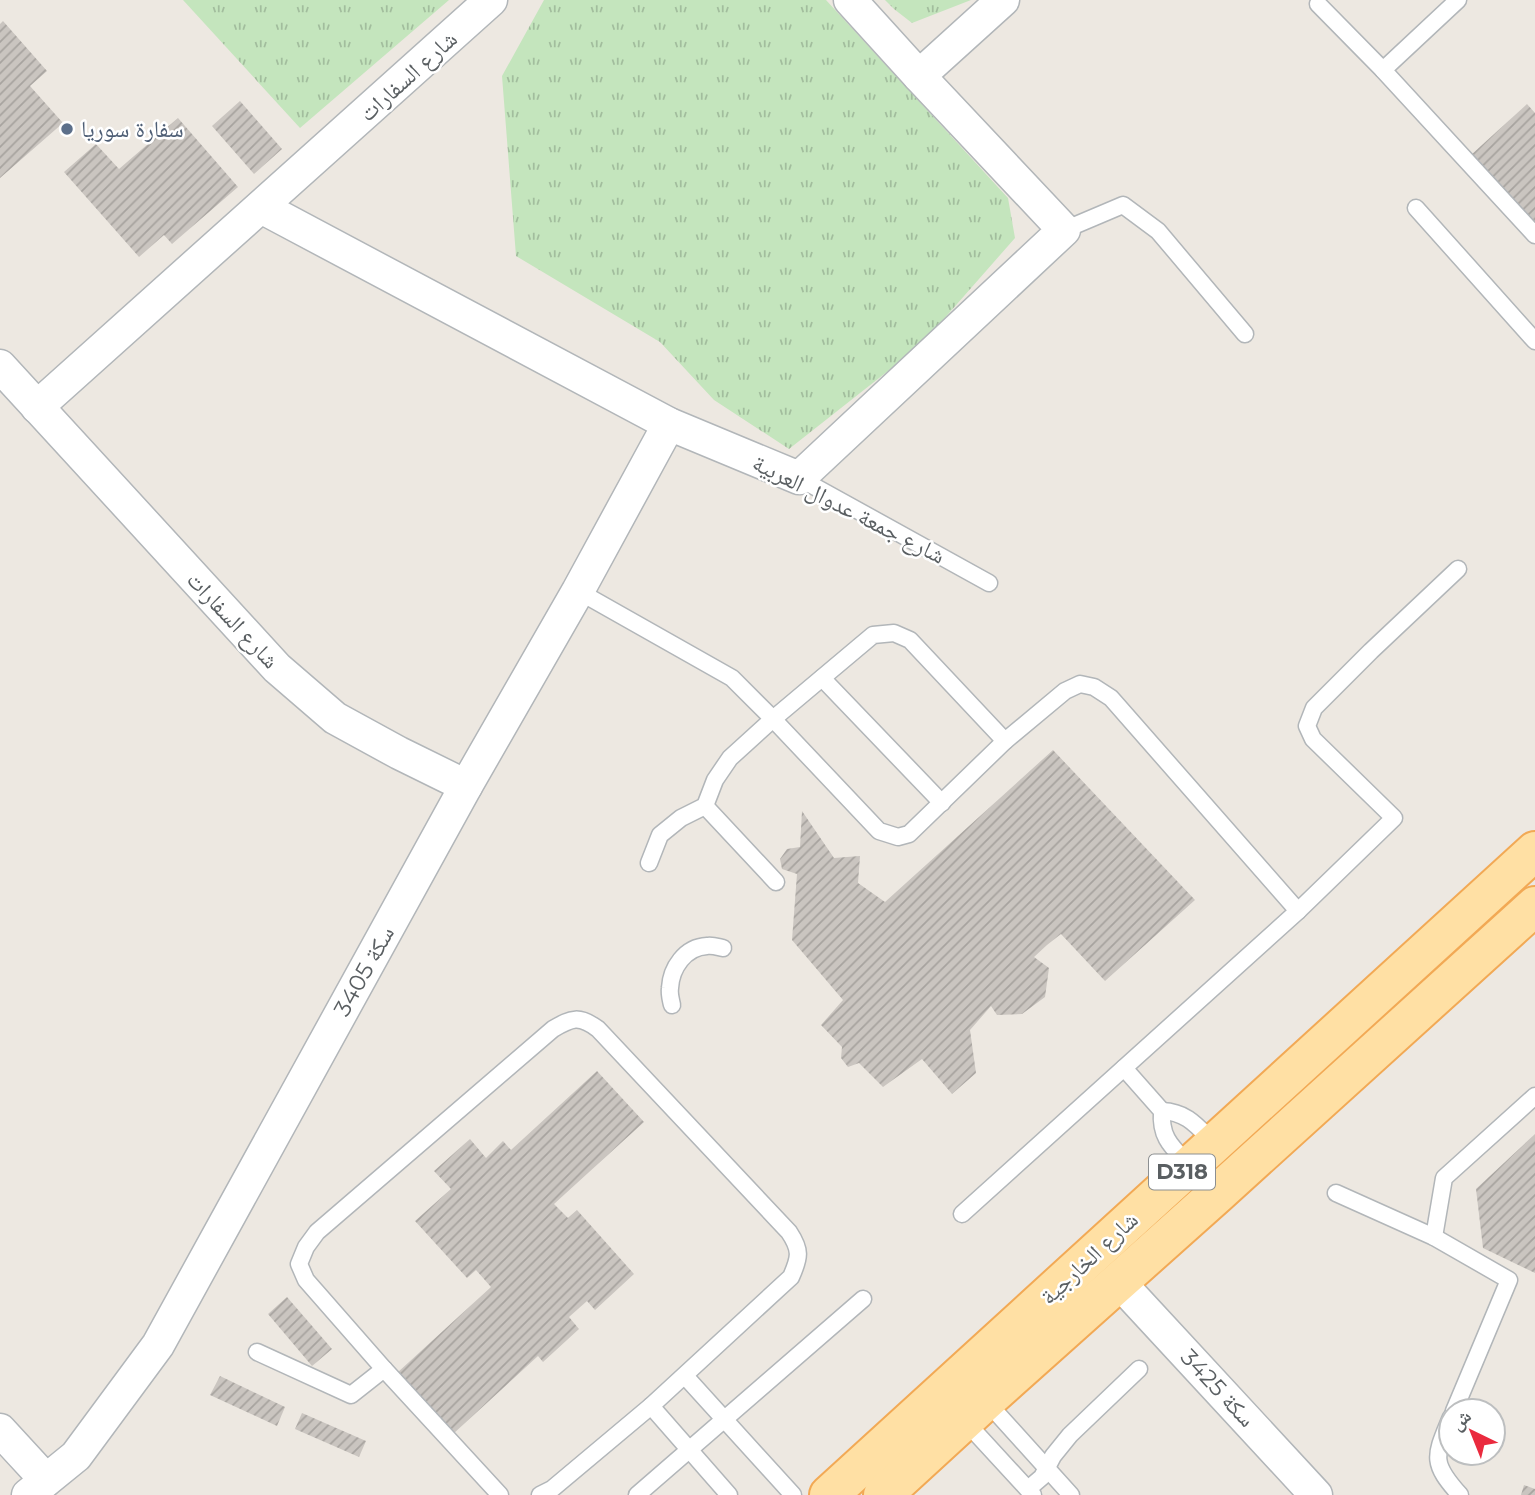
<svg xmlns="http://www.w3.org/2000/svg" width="1535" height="1495" font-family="Montserrat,'Noto Naskh Arabic',sans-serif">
	<defs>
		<pattern id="grass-tufts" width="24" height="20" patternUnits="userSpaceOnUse" patternTransform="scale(1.75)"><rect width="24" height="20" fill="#c4e5bd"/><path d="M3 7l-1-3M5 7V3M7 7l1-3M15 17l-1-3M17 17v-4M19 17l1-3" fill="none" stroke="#a2bd9d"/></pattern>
		<pattern id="building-hatch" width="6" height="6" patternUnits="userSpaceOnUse" patternTransform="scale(1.75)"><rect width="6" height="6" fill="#cac5c0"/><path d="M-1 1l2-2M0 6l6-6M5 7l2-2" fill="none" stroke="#a7a39f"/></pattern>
	</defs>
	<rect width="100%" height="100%" fill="#ede8e1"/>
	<g fill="url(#grass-tufts)">
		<polygon points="183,0 449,0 300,128"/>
		<polygon points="544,0 826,0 1008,198 1015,238 921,345 789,449 714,400 660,342 516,256 502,76"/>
		<polygon points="885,0 971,0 912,23 894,9"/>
	</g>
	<g fill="url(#building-hatch)">
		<polygon points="3,21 47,71 30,86 63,123 0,178 0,24"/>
		<polygon points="240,101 282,149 254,174 212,126"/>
		<polygon points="1527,104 1535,113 1535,224 1471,155"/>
		<polygon points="178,118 238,187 172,244 164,235 139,257 64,172 96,144 119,169"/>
		<polygon points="1053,750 1195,900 1105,981 1061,934 1047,945 1034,957 1049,968 1045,997 1022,1014 997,1015 991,1006 970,1030 976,1073 952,1094 922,1059 883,1087 859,1063 848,1067 841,1058 842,1047 821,1025 843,1000 792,940 797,874 782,869 780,859 787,849 800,847 802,811 834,858 860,856 858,883 885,902"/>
		<polygon points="597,1071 644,1122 554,1204 568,1218 577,1210 634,1274 595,1310 587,1301 569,1317 579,1329 543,1362 538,1356 453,1434 397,1373 491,1287 476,1270 467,1278 415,1221 451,1189 434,1171 470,1139 486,1158 503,1141 511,1150"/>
		<polygon points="1535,1134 1535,1273 1483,1248 1476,1189"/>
		<polygon points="287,1297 332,1349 312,1366 268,1314"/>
		<polygon points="220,1376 285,1407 277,1426 210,1395"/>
		<polygon points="302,1413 366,1441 359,1457 295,1429"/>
		<polygon points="1524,1485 1535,1489 1535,1495 1521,1495"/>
	</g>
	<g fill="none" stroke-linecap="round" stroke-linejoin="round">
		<defs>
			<g id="lane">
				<polyline points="1318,4 1383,70 1535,235"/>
				<polyline points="1383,70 1458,0"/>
				<polyline points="1416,208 1535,341"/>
				<polyline points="1064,230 1123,205 1158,231 1245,334"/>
				<polyline points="799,478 989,583"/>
				<polyline points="578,591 732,678 773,719 879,831 898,837 909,834 1005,741 1065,691 1080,684 1094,687 1111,698 1298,911"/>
				<polyline points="822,678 942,803"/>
				<polyline points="705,806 776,882"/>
				<polyline points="649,863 660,835 681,818 705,806 715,780 730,758 773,719 873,635 894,633 910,640 1005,741"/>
				<path d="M672 1005C671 1000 669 994 670 988 671 968 685 947 707 946 712 945 718 947 723 948"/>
				<path d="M1124 1068 1162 1111C1160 1138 1172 1147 1189 1165"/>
				<path d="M1162 1111C1187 1112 1197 1126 1214 1143"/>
				<polyline points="1336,1193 1434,1237 1509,1280 1454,1411"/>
				<polyline points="962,1214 1298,911 1394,818 1313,739 1307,726 1314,708 1371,651 1458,569"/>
				<polyline points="1434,1237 1444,1178 1535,1096"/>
				<polyline points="257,1352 351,1395 384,1369"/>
				<polyline points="685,1376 793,1495"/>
				<polyline points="986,1401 1071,1495"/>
				<polyline points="651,1406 729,1495"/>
				<path d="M1451 1417C1435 1456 1430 1462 1460 1495"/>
				<polyline points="964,1420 1033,1495"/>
				<polyline points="1028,1489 1042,1477 1053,1456 1070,1435 1139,1369"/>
				<path d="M500 1495 384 1369 306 1280 299 1264 306 1247 317 1232 553 1029C572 1018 579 1015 598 1029L789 1232C801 1250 800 1257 791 1277L651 1406 552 1489 540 1495"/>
				<polyline points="637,1495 863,1299"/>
			</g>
			<g id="street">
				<polyline points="850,0 919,76"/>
				<polyline points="261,207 669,424 799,478 1064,230 919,76 1003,0"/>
				<polyline points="0,366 277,668 335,718 399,753 466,786"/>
				<polyline points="37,407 491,0"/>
				<polyline points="1119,1282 1316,1495"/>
				<polyline points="0,1430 46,1480"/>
				<polyline points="28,1495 76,1456 158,1345 466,786 578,591 669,424"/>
			</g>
			<g id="primary">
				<polyline points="829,1495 1535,851"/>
				<polyline points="883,1495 992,1395 1217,1194 1535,906"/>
			</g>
		</defs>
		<use href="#lane" stroke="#b2b6b9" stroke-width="19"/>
		<use href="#street" stroke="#b2b6b9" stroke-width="35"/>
		<use href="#primary" stroke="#f2a955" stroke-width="42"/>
		<use href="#lane" stroke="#fff" stroke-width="16"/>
		<use href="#street" stroke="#fff" stroke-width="32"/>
		<use href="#primary" stroke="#ffe0a4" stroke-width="38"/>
	</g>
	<circle fill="#5c6f8a" stroke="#fff" stroke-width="2.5" cx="67" cy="129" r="7"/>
	<g text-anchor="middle" stroke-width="5" stroke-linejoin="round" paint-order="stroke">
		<rect fill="#fff" stroke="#8c8f91" stroke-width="2" x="1149" y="1154.5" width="66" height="35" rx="5"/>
		<g font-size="21" font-weight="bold" fill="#5a5f62">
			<text x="1182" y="1179">D318</text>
		</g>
		<g font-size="23" fill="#5a5f62" stroke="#fff">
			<text transform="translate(408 76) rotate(-42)" y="8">شارع السفارات</text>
			<text transform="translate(849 509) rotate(27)" y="8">شارع جمعة عدوال العربية</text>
			<text transform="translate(233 620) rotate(47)" y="8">شارع السفارات</text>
			<text transform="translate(364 971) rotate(-61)" y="8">سكة 3405</text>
			<text transform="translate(1089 1258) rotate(-43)" y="8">شارع الخارجية</text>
			<text transform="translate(1218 1388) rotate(47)" y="8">سكة 3425</text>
		</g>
		<g font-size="23" fill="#4e5e75" stroke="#fff" text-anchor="start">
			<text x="81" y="137">سفارة سوريا</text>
		</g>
	</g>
	<g transform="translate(1472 1432) rotate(317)"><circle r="33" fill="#ffffff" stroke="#bdbfc0" stroke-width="2"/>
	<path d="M0-5L12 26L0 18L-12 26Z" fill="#ea2a3e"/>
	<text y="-10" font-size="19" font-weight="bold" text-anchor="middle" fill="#5a5f62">ش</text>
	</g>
</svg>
